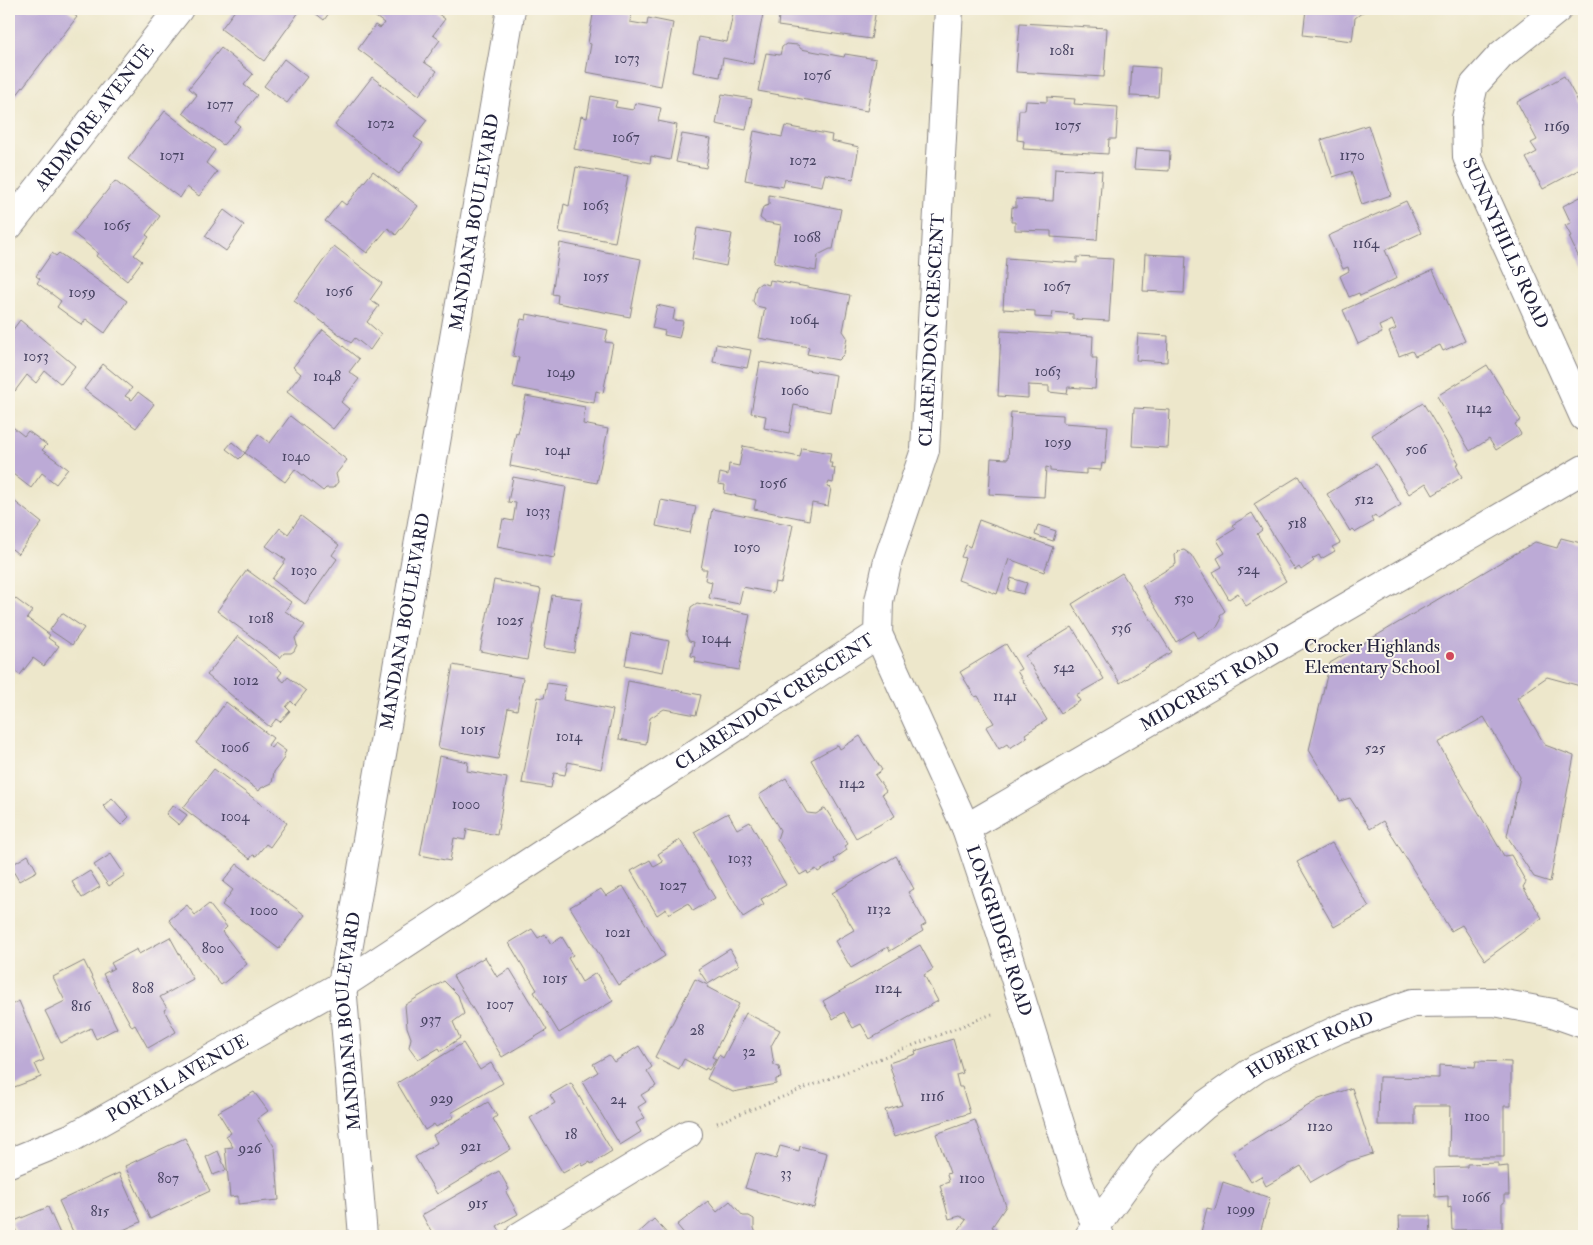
<svg xmlns="http://www.w3.org/2000/svg" width="1593" height="1245" font-family="'IM FELL Double Pica',serif">
	<rect width="100%" height="100%" fill="#fbf7ec"/>
	<filter id="ink" filterUnits="userSpaceOnUse"><feTurbulence type="fractalNoise" baseFrequency=".02" numOctaves="2"/><feDisplacementMap in="SourceGraphic" scale="10" xChannelSelector="R" yChannelSelector="G"/><feConvolveMatrix kernelMatrix="1 2 1 2 8 2 1 2 1" color-interpolation-filters="sRGB"/></filter>
	<filter id="wash" filterUnits="userSpaceOnUse"><feTurbulence type="fractalNoise" baseFrequency=".0096" numOctaves="4" result="noise"/><feDisplacementMap in="SourceGraphic" scale="20" xChannelSelector="R" yChannelSelector="G"/><feGaussianBlur stdDeviation="1.12" result="paint"/><feColorMatrix in="noise" values="0 0 0 0 0 0 0 0 0 0 0 0 0 0 0 0 0 1.4 0 .05"/><feComposite in="paint" operator="in"/></filter>
	<g filter="url(#wash)">
		<rect width="100%" height="100%" fill="#ede7cb"/>
		<g id="blocks">
			<g fill="#bcaad6">
				<polygon points="15,9 66,9 77,17 9,105 9,17"/>
				<polygon points="236,9 295,9 299,12 264,61 221,29"/>
				<polygon points="310,9 332,9 324,20"/>
				<polygon points="371,9 440,9 437,13 445,19 433,35 440,40 424,62 437,71 419,95 358,49 375,25 380,28 384,23 369,12"/>
				<polygon points="594,9 606,9 631,14 630,22 647,25 648,18 673,23 661,86 586,72 591,44 588,43"/>
				<polygon points="734,9 764,9 753,64 723,58 720,77 693,72 699,37 727,42"/>
				<polygon points="767,9 876,9 871,39 778,26 779,15 766,13"/>
				<polygon points="1096,9 1109,9 1109,11 1096,10"/>
				<polygon points="1306,9 1367,9 1355,18 1352,41 1303,35"/>
				<polygon points="1020,23 1107,28 1104,77 1016,72"/>
				<polygon points="786,44 798,45 801,49 844,57 845,54 876,59 867,111 758,91 766,53 780,55 782,47"/>
				<polygon points="221,48 253,74 244,85 257,95 235,122 240,126 223,145 183,113 197,95 189,88"/>
				<polygon points="284,59 307,77 287,103 264,86"/>
				<polygon points="1132,66 1160,68 1158,97 1130,96"/>
				<polygon points="1564,76 1584,112 1584,167 1543,189 1526,158 1537,152 1531,143 1537,140 1517,102"/>
				<polygon points="372,77 427,120 414,137 423,143 399,174 335,125"/>
				<polygon points="722,94 752,99 746,130 716,124"/>
				<polygon points="591,96 617,101 615,107 633,110 635,103 661,108 658,121 677,125 670,160 651,156 650,163 574,149 581,116 587,118"/>
				<polygon points="1047,97 1075,99 1074,104 1118,107 1116,139 1109,139 1108,154 1023,149 1024,141 1017,140 1019,110 1025,110 1026,101 1047,102"/>
				<polygon points="165,111 215,150 206,163 217,172 199,196 187,187 180,198 128,159"/>
				<polygon points="1368,125 1391,195 1362,205 1351,171 1333,177 1321,140"/>
				<polygon points="785,126 832,135 831,141 859,147 853,179 825,174 822,186 785,179 783,187 745,180 754,131 782,137"/>
				<polygon points="682,134 711,139 706,168 676,162"/>
				<polygon points="1136,149 1170,151 1169,171 1134,169"/>
				<polygon points="576,167 628,176 615,242 559,232 564,204 569,206"/>
				<polygon points="1055,168 1102,171 1097,240 1051,237 1051,231 1015,230 1015,222 1011,222 1012,207 1016,208 1016,199 1053,201"/>
				<polygon points="373,171 418,206 396,235 388,228 367,253 325,221 341,201 346,205"/>
				<polygon points="115,181 160,216 146,235 149,237 134,255 142,261 127,281 96,256 98,253 73,233"/>
				<polygon points="769,195 841,209 833,249 830,249 818,255 816,271 774,263 781,225 765,222 760,218 763,207 769,205"/>
				<polygon points="1584,195 1584,268 1569,237 1571,236 1565,225 1571,223 1563,206"/>
				<polygon points="1406,201 1421,233 1385,250 1397,278 1360,296 1359,293 1349,297 1340,276 1349,271 1348,267 1343,269 1328,236"/>
				<polygon points="224,210 244,225 226,251 205,236"/>
				<polygon points="697,228 732,234 726,266 692,259"/>
				<polygon points="560,243 641,259 630,317 557,303 558,295 552,294"/>
				<polygon points="334,246 382,283 370,300 379,306 367,322 381,334 370,350 355,338 351,343 294,301"/>
				<polygon points="52,253 56,256 59,253 127,301 105,333 86,319 82,325 57,307 61,301 37,283 40,279 36,276"/>
				<polygon points="1145,254 1186,256 1184,293 1143,291"/>
				<polygon points="1077,257 1113,259 1109,321 1073,319 1073,314 1053,312 1052,318 1035,317 1035,311 1003,309 1006,258 1077,263"/>
				<polygon points="1433,270 1465,341 1443,351 1440,345 1415,356 1412,351 1399,356 1389,332 1396,329 1392,320 1379,326 1382,333 1358,344 1343,310"/>
				<polygon points="770,280 850,295 843,331 847,337 844,354 838,360 807,354 809,347 759,338 765,308 756,306 753,301 756,287 761,283 769,285"/>
				<polygon points="657,305 675,309 673,320 683,321 679,338 664,335 665,331 652,328"/>
				<polygon points="527,314 608,330 605,342 613,343 603,393 596,391 594,403 513,387 519,357 513,356 521,319 526,320"/>
				<polygon points="20,320 75,366 61,384 45,371 36,383 27,375 15,391 9,386 9,335"/>
				<polygon points="323,330 359,359 349,372 359,379 341,402 349,409 333,429 287,392 301,374 293,367"/>
				<polygon points="1001,331 1093,336 1092,358 1097,358 1095,389 1068,387 1067,394 1049,392 1049,386 1028,385 1028,398 998,396"/>
				<polygon points="1138,334 1168,336 1167,362 1136,360"/>
				<polygon points="716,344 751,350 747,368 713,362"/>
				<polygon points="760,362 836,375 830,412 794,405 789,433 764,428 766,416 751,413"/>
				<polygon points="103,364 132,388 125,396 132,400 138,392 154,404 136,428 84,389"/>
				<polygon points="1487,365 1521,420 1515,424 1521,434 1496,450 1489,439 1470,451 1437,396"/>
				<polygon points="526,396 585,407 583,424 608,429 597,483 510,466 516,433 518,434"/>
				<polygon points="1423,403 1459,463 1456,465 1462,477 1433,495 1426,483 1409,494 1372,435"/>
				<polygon points="1134,408 1170,410 1168,448 1132,446"/>
				<polygon points="1011,412 1063,415 1063,423 1108,426 1105,464 1102,463 1101,470 1086,469 1086,474 1050,471 1050,468 1046,467 1044,497 989,494 991,458 1008,459"/>
				<polygon points="290,416 347,460 336,474 338,482 333,488 326,488 323,491 295,469 285,482 245,453 239,459 226,449 232,442 245,453 258,434 270,443"/>
				<polygon points="9,424 24,436 28,431 47,445 42,450 68,469 56,484 42,473 31,488 9,471"/>
				<polygon points="743,446 800,457 802,448 831,453 829,463 832,463 831,467 835,468 833,483 829,482 827,487 831,488 828,506 812,503 809,520 754,509 756,500 724,493 725,485 718,484 720,473 728,475 729,464 739,466"/>
				<polygon points="1376,464 1401,505 1378,519 1375,515 1371,518 1373,522 1356,532 1353,529 1350,531 1327,494"/>
				<polygon points="1299,476 1340,543 1332,547 1335,551 1321,559 1319,555 1312,559 1314,561 1301,570 1299,567 1295,570 1254,504"/>
				<polygon points="513,477 566,487 554,558 497,547 503,519 513,521 516,503 508,502"/>
				<polygon points="9,497 42,523 18,554 12,549 9,551"/>
				<polygon points="661,500 696,507 690,533 656,526"/>
				<polygon points="712,509 793,525 781,583 775,582 773,593 743,587 739,604 709,598 712,582 705,580 707,569 701,569"/>
				<polygon points="1252,513 1262,530 1257,534 1286,581 1246,606 1238,593 1229,599 1213,572 1222,567 1217,558 1225,553 1217,540 1235,529 1232,525"/>
				<polygon points="301,516 339,545 332,555 337,559 305,604 272,579 286,560 266,546 280,528 288,534"/>
				<polygon points="979,520 1053,547 1044,572 1009,559 997,594 958,580 965,558 961,557 966,545 970,547"/>
				<polygon points="1038,525 1056,531 1053,541 1035,535"/>
				<polygon points="1561,538 1581,543 1584,549 1584,687 1547,677 1517,698 1545,745 1574,756 1550,882 1534,877 1507,836 1520,777 1484,717 1438,743 1504,856 1511,855 1526,882 1523,887 1542,918 1485,960 1462,925 1451,931 1383,821 1370,829 1350,798 1340,801 1309,750 1330,663 1535,542 1557,548"/>
				<polygon points="1184,550 1191,555 1225,611 1220,615 1221,620 1217,627 1198,638 1194,631 1176,642 1142,585 1176,564 1175,555 1179,551"/>
				<polygon points="247,570 291,602 285,611 305,625 295,638 297,645 294,651 291,653 284,653 280,658 217,611"/>
				<polygon points="1122,573 1171,652 1120,683 1072,604"/>
				<polygon points="1011,578 1027,583 1023,594 1008,590"/>
				<polygon points="494,580 541,589 527,660 480,651"/>
				<polygon points="552,595 582,599 574,653 544,648"/>
				<polygon points="12,596 32,611 27,618 50,635 48,638 59,646 44,666 33,658 20,675 9,667 9,600"/>
				<polygon points="697,603 750,614 739,670 695,662 696,657 691,656 694,642 689,641 686,635 691,607"/>
				<polygon points="62,613 84,628 72,645 50,630"/>
				<polygon points="1072,627 1104,679 1076,695 1080,701 1061,713 1025,656"/>
				<polygon points="631,633 669,641 663,672 625,665"/>
				<polygon points="238,636 282,672 278,677 284,682 288,677 306,691 295,705 291,701 286,707 290,711 280,722 276,719 270,727 207,675"/>
				<polygon points="1006,644 1021,669 1017,671 1047,720 1025,734 1027,737 1010,748 1007,744 999,749 986,727 994,723 978,696 975,697 960,672"/>
				<polygon points="453,665 523,678 517,710 508,708 498,759 438,748"/>
				<polygon points="628,681 701,695 696,715 664,709 650,718 646,744 619,739"/>
				<polygon points="547,683 566,686 563,700 613,710 601,769 568,762 565,775 554,773 551,788 522,783 538,697 544,698"/>
				<polygon points="226,702 273,738 268,745 271,748 275,743 286,751 283,756 284,758 274,772 272,783 261,788 259,791 196,743"/>
				<polygon points="860,736 882,770 875,775 886,791 882,794 895,816 856,838 811,760 838,745 840,749"/>
				<polygon points="439,756 468,762 467,771 507,778 497,835 467,829 465,840 454,838 450,861 420,855"/>
				<polygon points="214,769 287,823 270,847 266,844 256,856 253,855 250,859 183,808"/>
				<polygon points="786,778 807,813 816,814 825,808 848,844 845,846 847,850 834,859 836,862 818,872 816,869 808,874 807,871 800,875 777,839 780,830 759,795"/>
				<polygon points="112,798 129,817 121,825 103,806"/>
				<polygon points="173,805 187,815 179,825 166,814"/>
				<polygon points="728,813 737,829 750,822 786,885 761,899 764,904 743,917 694,832"/>
				<polygon points="680,840 715,898 693,911 688,903 669,914 666,909 657,915 631,871 650,860 654,867 663,862 658,854"/>
				<polygon points="1332,843 1369,907 1334,927 1297,862"/>
				<polygon points="111,854 125,875 109,886 94,865"/>
				<polygon points="28,855 37,871 19,881 10,866"/>
				<polygon points="896,856 914,889 908,892 926,924 921,927 923,931 890,951 888,947 851,968 835,941 854,930 832,893"/>
				<polygon points="237,864 305,915 279,949 222,905 233,890 223,882"/>
				<polygon points="90,871 100,887 82,898 72,882"/>
				<polygon points="623,886 665,956 618,985 570,907 601,889 606,896"/>
				<polygon points="209,904 227,927 222,932 247,964 221,985 169,920 187,905 195,915"/>
				<polygon points="532,929 538,938 545,934 551,944 562,937 573,955 568,958 582,982 596,973 613,1001 559,1033 534,992 537,990 509,943"/>
				<polygon points="170,937 193,979 160,997 167,1008 164,1010 176,1032 148,1048 135,1025 132,1027 103,974 114,968 111,963 137,949 139,954"/>
				<polygon points="920,945 933,969 924,975 938,1001 870,1039 861,1024 853,1028 844,1012 833,1019 823,1001"/>
				<polygon points="730,949 739,965 708,984 698,969"/>
				<polygon points="485,957 497,977 510,969 547,1030 502,1057 453,976"/>
				<polygon points="84,961 117,1028 96,1039 91,1028 61,1043 45,1011 65,1001 53,977"/>
				<polygon points="695,979 708,985 707,987 739,1004 712,1057 716,1059 709,1070 706,1068 705,1070 684,1059 679,1069 655,1057"/>
				<polygon points="444,981 458,995 464,1014 453,1022 460,1038 441,1051 439,1048 420,1059 417,1058 409,1047 411,1038 407,1027 405,1005"/>
				<polygon points="19,1001 44,1060 35,1064 41,1077 9,1089 9,1006"/>
				<polygon points="746,1013 780,1030 771,1046 774,1065 779,1067 781,1078 776,1079 776,1084 733,1092 707,1079 719,1055 723,1058"/>
				<polygon points="953,1039 963,1073 956,1075 959,1087 962,1087 970,1113 894,1137 885,1110 902,1105 889,1063 916,1054 915,1051"/>
				<polygon points="463,1043 480,1070 491,1063 503,1083 451,1113 454,1117 436,1127 434,1124 425,1130 397,1083"/>
				<polygon points="639,1046 652,1067 647,1071 656,1086 641,1095 646,1102 638,1107 645,1118 636,1123 641,1132 620,1145 582,1082 598,1072 593,1064 609,1055 614,1062"/>
				<polygon points="1476,1061 1511,1062 1511,1106 1504,1106 1504,1157 1449,1157 1450,1106 1415,1106 1415,1125 1378,1125 1379,1077 1439,1078 1439,1065 1475,1067"/>
				<polygon points="571,1083 612,1151 591,1164 590,1162 583,1166 581,1163 563,1173 530,1118 555,1103 550,1095"/>
				<polygon points="1352,1088 1373,1154 1344,1163 1311,1182 1301,1166 1266,1186 1261,1176 1251,1182 1233,1152 1319,1099"/>
				<polygon points="254,1092 268,1111 257,1119 275,1148 279,1200 238,1204 238,1196 230,1197 225,1148 233,1147 226,1136 231,1133 218,1112"/>
				<polygon points="488,1102 497,1116 493,1119 511,1149 437,1194 415,1157 437,1143 433,1135"/>
				<polygon points="975,1120 1006,1206 992,1227 997,1230 993,1236 954,1236 966,1220 960,1216 949,1219 940,1185 949,1182 947,1174 950,1173 936,1134"/>
				<polygon points="185,1138 210,1191 150,1219 125,1166"/>
				<polygon points="780,1146 799,1151 800,1146 827,1153 814,1208 745,1188 756,1153 776,1159"/>
				<polygon points="218,1151 226,1170 213,1175 206,1157"/>
				<polygon points="1498,1163 1498,1167 1508,1166 1509,1195 1504,1195 1504,1203 1502,1203 1502,1229 1452,1230 1451,1207 1448,1208 1448,1196 1435,1197 1434,1168 1467,1167 1467,1164"/>
				<polygon points="499,1171 509,1189 506,1192 518,1214 497,1226 503,1236 434,1236 422,1215"/>
				<polygon points="119,1173 141,1222 110,1236 75,1236 59,1201"/>
				<polygon points="1223,1182 1270,1198 1259,1236 1200,1236 1207,1208 1215,1210"/>
				<polygon points="708,1201 717,1212 730,1201 743,1216 749,1216 754,1219 754,1228 757,1236 686,1236 677,1225"/>
				<polygon points="48,1207 61,1236 18,1236 12,1222"/>
				<polygon points="1399,1216 1430,1216 1431,1236 1400,1236"/>
				<polygon points="654,1219 669,1236 635,1236"/>
			</g>
		</g>
	</g>
	<g filter="url(#ink)">
		<use href="#blocks" fill-opacity="0" stroke="#888483" stroke-width="1"/>
		<g fill="none" stroke-linecap="round" stroke-linejoin="round">
			<defs>
				<g id="street">
					<path id="s1" d="M1558 9 1501 55 1474 85 1466 118 1467 157 1584 417"/>
					<path id="s2" d="M9 226 179 9"/>
					<path id="s3" d="M878 634 966 828 1001 933 1077 1179 1100 1236"/>
					<path id="s4" d="M966 828 1584 469"/>
					<path id="s5" d="M9 1163 73 1137 342 985 878 634 879 601 888 560 925 450 949 9"/>
					<polyline points="520,1236 688,1134"/>
					<path id="s6" d="M1089 1236 1148 1155 1205 1105 1257 1068 1339 1029 1413 1003 1494 1002 1553 1013 1584 1024"/>
				</g>
				<g id="secondary">
					<path id="s7" d="M363 1236 342 985 511 9"/>
				</g>
			</defs>
			<use href="#street" stroke="#888483" stroke-width="30"/>
			<use href="#secondary" stroke="#888483" stroke-width="30"/>
			<polyline stroke="#888483" stroke-width="3" stroke-dasharray="1 4" stroke-linecap="butt" points="717,1123 992,1014"/>
			<use href="#street" stroke="#fff" stroke-width="28"/>
			<use href="#secondary" stroke="#fff" stroke-width="28"/>
		</g>
	</g>
	<circle fill="#d1495b" stroke="#fbf7ec" stroke-width="2" cx="1450" cy="656" r="5"/>
	<g text-anchor="middle" stroke-width="4" stroke-linejoin="round" paint-order="stroke">
		<g font-size="15" fill="#484462">
			<text x="1062" y="55">1081</text>
			<text x="627" y="63">1073</text>
			<text x="817" y="80">1076</text>
			<text x="220" y="109">1077</text>
			<text x="381" y="128">1072</text>
			<text x="1068" y="130">1075</text>
			<text x="1557" y="131">1169</text>
			<text x="626" y="142">1067</text>
			<text x="172" y="160">1071</text>
			<text x="1352" y="160">1170</text>
			<text x="803" y="165">1072</text>
			<text x="596" y="210">1063</text>
			<text x="117" y="230">1065</text>
			<text x="807" y="242">1068</text>
			<text x="1366" y="248">1164</text>
			<text x="596" y="281">1055</text>
			<text x="1057" y="291">1067</text>
			<text x="339" y="296">1056</text>
			<text x="82" y="297">1059</text>
			<text x="804" y="324">1064</text>
			<text x="36" y="361">1053</text>
			<text x="1048" y="376">1063</text>
			<text x="561" y="377">1049</text>
			<text x="327" y="381">1048</text>
			<text x="795" y="395">1060</text>
			<text x="1479" y="413">1142</text>
			<text x="1058" y="447">1059</text>
			<text x="1416" y="454">506</text>
			<text x="558" y="455">1041</text>
			<text x="296" y="461">1040</text>
			<text x="773" y="488">1056</text>
			<text x="1364" y="504">512</text>
			<text x="538" y="516">1033</text>
			<text x="1297" y="528">518</text>
			<text x="747" y="552">1050</text>
			<text x="1248" y="574">524</text>
			<text x="304" y="575">1030</text>
			<text x="1184" y="603">530</text>
			<text x="261" y="623">1018</text>
			<text x="510" y="625">1025</text>
			<text x="1121" y="633">536</text>
			<text x="716" y="643">1044</text>
			<text x="1064" y="672">542</text>
			<text x="246" y="685">1012</text>
			<text x="1005" y="701">1141</text>
			<text x="473" y="734">1015</text>
			<text x="569" y="741">1014</text>
			<text x="235" y="752">1006</text>
			<text x="1375" y="753">525</text>
			<text x="852" y="788">1142</text>
			<text x="466" y="809">1000</text>
			<text x="235" y="821">1004</text>
			<text x="740" y="863">1033</text>
			<text x="673" y="890">1027</text>
			<text x="879" y="914">1132</text>
			<text x="264" y="915">1000</text>
			<text x="618" y="937">1021</text>
			<text x="213" y="953">800</text>
			<text x="555" y="983">1015</text>
			<text x="143" y="993">808</text>
			<text x="888" y="993">1124</text>
			<text x="500" y="1009">1007</text>
			<text x="81" y="1011">816</text>
			<text x="431" y="1024">937</text>
			<text x="697" y="1035">28</text>
			<text x="749" y="1056">32</text>
			<text x="932" y="1101">1116</text>
			<text x="442" y="1103">929</text>
			<text x="618" y="1104">24</text>
			<text x="1477" y="1121">1100</text>
			<text x="1320" y="1131">1120</text>
			<text x="571" y="1139">18</text>
			<text x="471" y="1151">921</text>
			<text x="250" y="1153">926</text>
			<text x="786" y="1178">33</text>
			<text x="168" y="1183">807</text>
			<text x="972" y="1183">1100</text>
			<text x="1476" y="1202">1066</text>
			<text x="478" y="1208">915</text>
			<text x="1241" y="1214">1099</text>
			<text x="100" y="1216">815</text>
		</g>
		<g font-size="18" fill="#22223b" stroke="#fbf7ec">
			<text dy="6" stroke="none"><textPath href="#s2" startOffset="138">ARDMORE AVENUE</textPath></text>
			<text dy="6" stroke="none"><textPath href="#s7" startOffset="1026">MANDANA BOULEVARD</textPath></text>
			<text dy="6" stroke="none"><textPath href="#s1" startOffset="281">SUNNYHILLS ROAD</textPath></text>
			<text dy="6" stroke="none"><textPath href="#s5" startOffset="1330">CLARENDON CRESCENT</textPath></text>
			<text dy="6" stroke="none"><textPath href="#s7" startOffset="621">MANDANA BOULEVARD</textPath></text>
			<text dy="6" stroke="none"><textPath href="#s4" startOffset="282">MIDCREST ROAD</textPath></text>
			<text dy="6" stroke="none"><textPath href="#s5" startOffset="895">CLARENDON CRESCENT</textPath></text>
			<text dy="6" stroke="none"><textPath href="#s3" startOffset="321">LONGRIDGE ROAD</textPath></text>
			<text dy="6" stroke="none"><textPath href="#s7" startOffset="216">MANDANA BOULEVARD</textPath></text>
			<text dy="6" stroke="none"><textPath href="#s6" startOffset="298">HUBERT ROAD</textPath></text>
			<text dy="6" stroke="none"><textPath href="#s5" startOffset="189">PORTAL AVENUE</textPath></text>
		</g>
		<g font-size="18" fill="#22223b" stroke="#fbf7ec" text-anchor="end">
			<text x="1440" y="652">Crocker Highlands<tspan x="1440" dy="21">Elementary School</tspan></text>
		</g>
	</g>
	<rect width="1593" height="1245" fill="none" stroke="#fbf7ec" stroke-width="30"/>
</svg>
